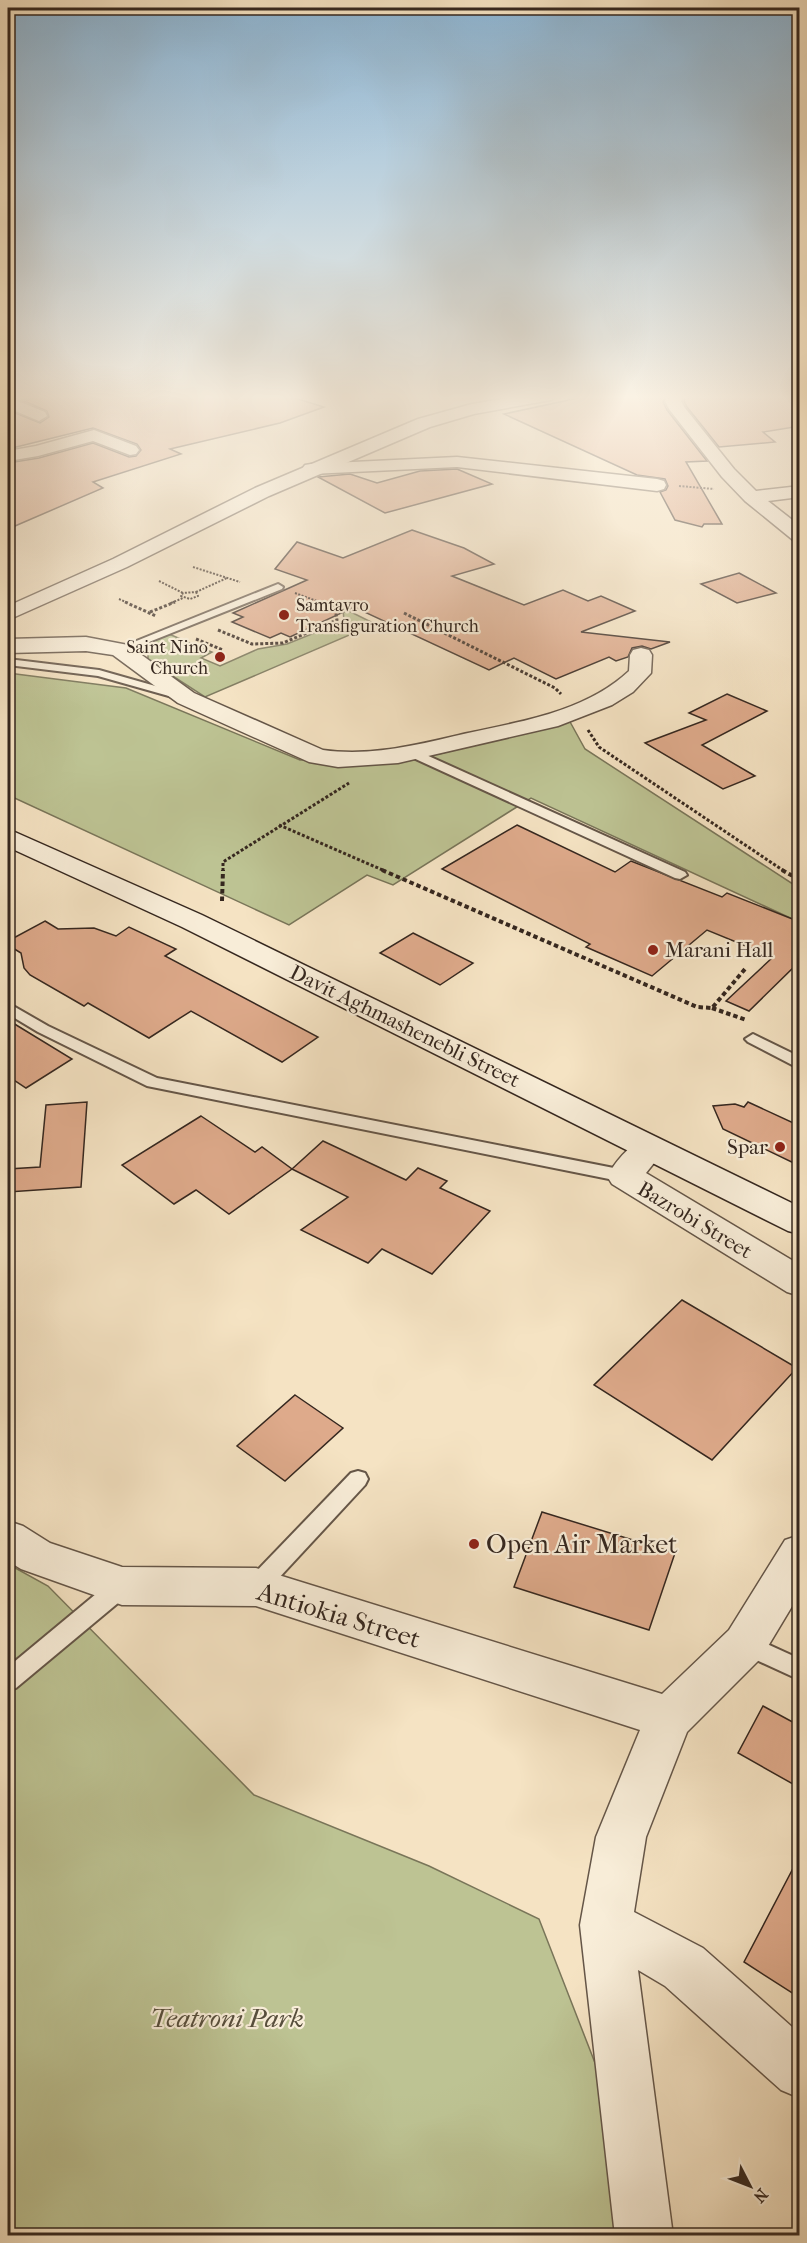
<svg xmlns="http://www.w3.org/2000/svg" width="807" height="2243" font-family="'IM FELL French Canon',serif">
	<rect width="100%" height="100%" fill="#f5e3c3"/>
	<filter id="stains"><feTurbulence type="fractalNoise" baseFrequency=".00333" numOctaves="4"/><feColorMatrix values="0 0 0 0 .2 0 0 0 0 .09 0 0 0 0 .02 0 0 0 .5 -.17"/></filter>
	<radialGradient id="worn" r=".72"><stop offset=".6" stop-color="#630" stop-opacity="0"/><stop offset="1" stop-color="#630" stop-opacity=".3"/></radialGradient>
	<g fill="#bdc393" stroke="#797559" stroke-width="1.5">
		<polygon points="343,608 375,624 205,697 148,660 148,643 169,634 212,652 201,658 220,666 258,649 287,644 344,621"/>
		<polygon points="8,673 126,688 300,760 439,754 569,720 585,749 799,888 799,922 531,798 393,885 367,875 289,925 8,795"/>
		<polygon points="8,1564 48,1586 254,1795 429,1866 539,1919 662,2235 8,2235"/>
	</g>
	<g fill="#deaa8b" stroke="#35271f" stroke-width="1.5">
		<polygon points="42,395 285,395 324,407 280,423 170,449 181,454 93,482 103,488 8,529 8,463 39,458 93,443 129,457 136,456 141,450 137,444 93,428 8,449 8,410 40,423 49,417 47,411 24,401"/>
		<polygon points="592,395 666,395 663,402 667,410 707,461 686,462 722,524 704,524 702,527 675,520 660,492 666,490 668,486 665,479 637,475 504,414"/>
		<polygon points="686,395 800,395 800,426 763,432 775,442 719,447 687,407 684,401"/>
		<polygon points="457,469 492,484 385,513 318,477 350,474 377,483 420,471"/>
		<polygon points="412,530 464,548 494,564 452,576 524,605 563,590 588,601 601,596 635,611 581,632 670,642 651,649 642,646 632,648 628,657 616,661 609,657 556,679 514,658 489,670 354,607 290,637 281,633 270,638 232,622 243,617 233,613 307,580 275,569 297,542 343,558"/>
		<polygon points="739,573 776,593 737,603 701,584"/>
		<polygon points="727,694 767,711 702,745 755,776 723,789 645,743 706,720 689,713"/>
		<polygon points="517,825 615,872 631,861 722,897 727,893 800,922 800,968 795,966 749,1011 726,1001 773,957 707,930 652,976 586,947 590,944 442,869"/>
		<polygon points="45,921 58,929 94,928 116,936 129,927 176,949 165,956 318,1037 282,1062 191,1011 149,1038 88,1003 84,1006 30,975 24,968 21,953 8,945 8,941"/>
		<polygon points="413,933 473,963 440,985 380,953"/>
		<polygon points="8,1020 72,1059 26,1088 8,1076"/>
		<polygon points="87,1102 81,1187 8,1192 8,1169 40,1167 46,1105"/>
		<polygon points="748,1102 800,1126 800,1166 723,1129 713,1106 735,1104 744,1107"/>
		<polygon points="201,1116 255,1152 262,1147 292,1169 229,1214 196,1190 174,1204 122,1165"/>
		<polygon points="323,1141 406,1180 418,1168 447,1181 440,1188 490,1211 432,1274 382,1249 368,1263 301,1230 348,1197 292,1169"/>
		<polygon points="682,1300 797,1368 712,1460 594,1385"/>
		<polygon points="295,1395 343,1428 285,1481 237,1446"/>
		<polygon points="542,1512 675,1553 649,1630 514,1587"/>
		<polygon points="763,1706 800,1726 800,1788 738,1753"/>
		<polygon points="800,1855 800,1998 744,1962"/>
	</g>
	<g fill="none" stroke-linecap="round" stroke-linejoin="round">
		<defs>
			<g id="service">
				<polygon points="26,395 40,395 8,403 8,399"/>
				<polygon points="278,584 283,587 282,589 124,652 120,653 114,650"/>
				<polygon points="8,659 99,670 187,695 189,697 183,700 98,676 8,665"/>
				<polygon points="413,749 685,872 687,875 680,879 675,878 409,756 407,753"/>
				<polygon points="8,1003 48,1026 157,1078 624,1170 630,1172 633,1176 630,1180 624,1182 147,1086 38,1032 8,1014"/>
				<polygon points="753,1034 800,1057 800,1069 748,1042 745,1039"/>
				<polygon points="358,1471 365,1473 368,1479 365,1485 264,1594 256,1596 248,1594 245,1587 248,1580 351,1473"/>
				<polygon points="122,1577 130,1579 133,1586 130,1593 16,1688 8,1691 8,1667 114,1579"/>
				<polygon points="745,1634 800,1659 800,1680 737,1651 734,1644 737,1637"/>
			</g>
			<g id="minor">
				<polygon points="668,395 684,395 681,401 685,408 734,469 756,491 800,486 800,497 768,501 800,526 800,542 793,540 745,501 722,477 669,409 665,401"/>
				<polygon points="8,397 45,412 47,416 39,421 8,408"/>
				<polygon points="94,430 136,446 139,450 136,454 130,455 93,441 38,456 8,461 8,451 36,446"/>
				<polygon points="457,457 657,479 664,481 666,485 664,489 657,491 457,467 311,474 305,473 302,469 305,465 311,464"/>
				<path d="M86 637 128 645 194 693 323 750C373 757 420 744 468 733 524 721 586 711 629 671L630 655 633 650 641 648 649 650 652 655 651 673 633 692 612 705 558 726 398 763 338 767 309 762 178 703 113 655 86 651 8 653V639Z"/>
				<path d="M649 1137 661 1140 666 1148 646 1173 800 1265V1296L787 1292 612 1184 607 1176C617 1160 631 1142 649 1137Z"/>
				<polygon points="8,1521 23,1526 50,1543 122,1567 256,1568 662,1694 729,1630 785,1540 800,1535 800,1593 761,1658 687,1732 646,1837 634,1912 703,1948 800,2034 800,2098 781,2090 665,1986 638,1970 673,2236 615,2236 580,1925 596,1837 640,1730 256,1606 122,1605 21,1569 8,1561"/>
			</g>
			<polygon id="tertiary" points="524,395 559,395 551,400 474,414 430,427 269,496 127,567 8,620 8,606 113,559 255,488 418,419 472,404"/>
			<polygon id="secondary" points="8,829 202,915 800,1207 800,1234 788,1231 182,927 8,847"/>
		</defs>
		<use href="#service" stroke="#655648" stroke-width="4"/>
		<use href="#minor" stroke="#655648" stroke-width="3"/>
		<use href="#tertiary" stroke="#655648" stroke-width="3"/>
		<use href="#secondary" stroke="#35271f" stroke-width="3"/>
		<g stroke="#35271f" stroke-width="2" stroke-dasharray="2 1.5" stroke-linecap="butt">
			<polyline points="679,486 714,489"/>
			<polyline points="193,567 240,582"/>
			<polyline points="159,581 183,593"/>
			<polygon points="196,592 198,596 190,599 181,596 183,593"/>
			<polyline points="196,592 227,578"/>
			<polyline points="295,593 322,603"/>
			<polyline points="119,599 128,603"/>
			<polyline points="171,603 183,598"/>
		</g>
		<g stroke="#35271f" stroke-width="3" stroke-dasharray="3 2" stroke-linecap="butt">
			<polyline points="125,602 156,616"/>
			<polyline points="150,612 175,602"/>
			<polyline points="404,613 555,688 561,694"/>
			<polyline points="218,630 252,644 283,643 337,620 335,608 318,602"/>
			<polyline points="196,639 223,650"/>
			<polyline points="588,730 599,747 784,871"/>
			<polyline points="279,825 385,871"/>
			<polyline points="223,871 223,862 349,783"/>
		</g>
		<g stroke="#35271f" stroke-width="4" stroke-dasharray="4.5 3" stroke-linecap="butt">
			<polyline points="382,870 697,1007 712,1008 745,969"/>
			<polyline points="782,870 800,880"/>
			<polyline points="222,901 223,870"/>
			<polyline points="712,1008 746,1020"/>
		</g>
		<use href="#service" fill="#f8edd8" fill-rule="evenodd"/>
		<use href="#minor" fill="#f8edd8" fill-rule="evenodd"/>
		<use href="#tertiary" fill="#f8edd8" fill-rule="evenodd"/>
		<use href="#secondary" fill="#f8edd8" fill-rule="evenodd"/>
	</g>
	<linearGradient id="sky" x2="0" y2="1"><stop stop-color="#8cb7d8"/><stop offset="0.56" stop-color="#faf2e4"/><stop offset="1" stop-color="#faf2e4" stop-opacity="0"/></linearGradient>
	<rect width="807" height="709" fill="url(#sky)"/>
	<g fill="#8f2418" stroke="#f8edd8" stroke-width="2">
		<circle cx="284" cy="615" r="6"/>
		<circle cx="220" cy="657" r="6"/>
		<circle cx="653" cy="950" r="6"/>
		<circle cx="780" cy="1147" r="6"/>
		<circle cx="474" cy="1544" r="6"/>
	</g>
	<g text-anchor="middle" stroke-width="4.5" stroke-linejoin="round" paint-order="stroke">
		<g font-size="18" fill="#35271f" stroke="#f8edd8" text-anchor="start">
			<text x="296" y="611">Samtavro<tspan x="296" dy="21">Transfiguration Church</tspan></text>
			<text x="208" y="653" text-anchor="end">Saint Nino<tspan x="208" dy="21">Church</tspan></text>
		</g>
		<g font-size="21" fill="#35271f" stroke="#f8edd8" text-anchor="start">
			<text x="665" y="957">Marani Hall</text>
			<text x="768" y="1154" text-anchor="end">Spar</text>
		</g>
		<g font-size="21" fill="#35271f" stroke="#f8edd8">
			<text transform="translate(405 1026) rotate(26)" y="7">Davit Aghmashenebli Street</text>
			<text transform="translate(695 1220) rotate(31)" y="7">Bazrobi Street</text>
		</g>
		<g font-size="26" fill="#35271f" stroke="#f8edd8" text-anchor="start">
			<text x="486" y="1553">Open Air Market</text>
		</g>
		<g font-size="26" fill="#35271f" stroke="#f8edd8">
			<text transform="translate(339 1615) rotate(17)" y="9">Antiokia Street</text>
		</g>
		<g font-size="26" font-style="italic" fill="#574e3c" stroke="#f8edd8">
			<text x="227" y="2027">Teatroni Park</text>
		</g>
	</g>
	<rect width="807" height="2243" fill="none" stroke="#f5e3c3" stroke-width="30"/>
	<rect x="9" y="9" width="789" height="2225" fill="none" stroke="#35271f" stroke-width="3"/>
	<rect x="15" y="15" width="777" height="2213" fill="none" stroke="#35271f" stroke-width="1.5"/>
	<g transform="translate(750 2186) rotate(132)" stroke="#f8edd8" stroke-width="4.5" paint-order="stroke">
	<path d="M0-4.5L10 22L0 15L-10 22Z" fill="#35271f"/>
	<text y="-9" font-size="16" font-weight="bold" text-anchor="middle" fill="#35271f">N</text>
	</g>
	<rect width="100%" height="100%" filter="url(#stains)"/>
	<rect width="100%" height="100%" fill="url(#worn)"/>
</svg>
